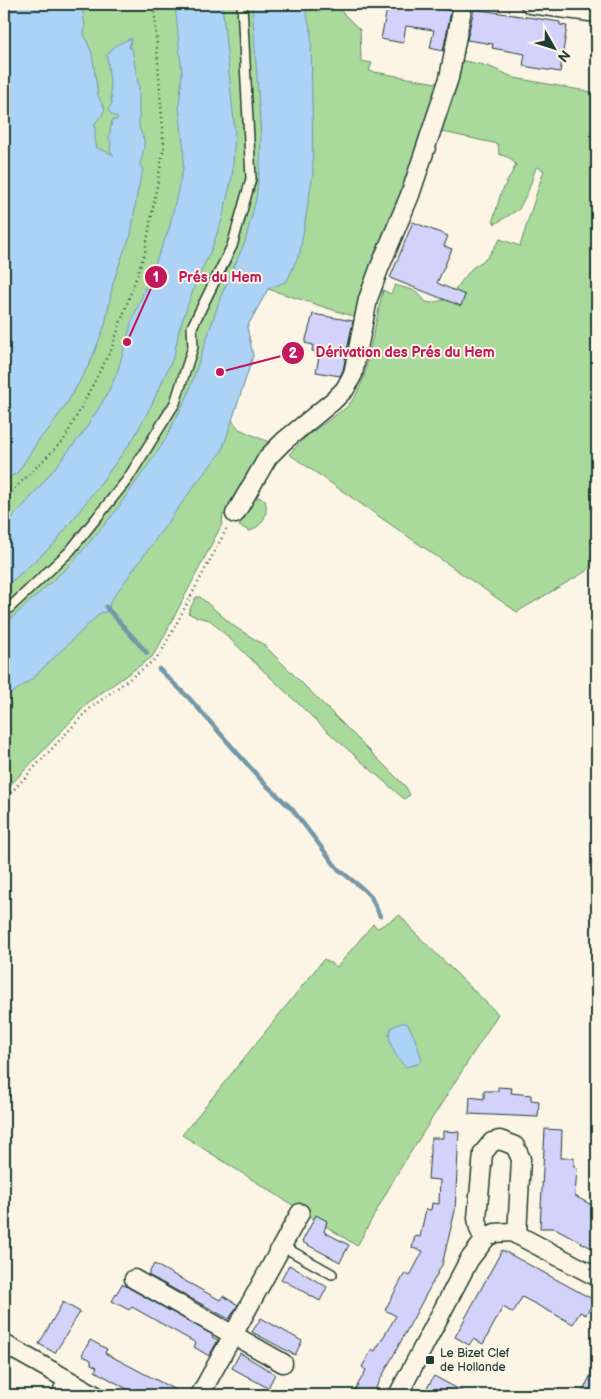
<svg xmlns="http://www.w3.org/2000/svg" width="601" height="1399" font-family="'Balsamiq Sans',sans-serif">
	<rect width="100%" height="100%" fill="#fcf5e5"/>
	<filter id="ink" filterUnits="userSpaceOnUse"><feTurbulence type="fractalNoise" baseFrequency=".02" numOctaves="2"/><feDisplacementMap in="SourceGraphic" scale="10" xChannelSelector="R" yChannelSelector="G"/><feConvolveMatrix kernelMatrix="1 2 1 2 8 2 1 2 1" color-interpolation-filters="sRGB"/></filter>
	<g filter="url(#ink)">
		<g fill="#a9da9b" stroke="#648c68">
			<polygon points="4,4 334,4 360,30 361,61 372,63 369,71 442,84 405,194 371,269 355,317 268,289 247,327 253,356 232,420 239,429 271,443 228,517 223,514 222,524 160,644 152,657 90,701 4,792"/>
			<polygon points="460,60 488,66 515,78 597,93 597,552 588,570 517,612 289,454 308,435 347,407 356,395 364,377 383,290 391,294 395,285 416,291 426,302 431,303 448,299 472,268 487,258 500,239 520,246 544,170 536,167 529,189 519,209 495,224 493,220 501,193 516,165 510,158 499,154 498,144 438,131"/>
			<path d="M258 497 265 500C269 513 263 526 250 531L239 526 247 505Z"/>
			<polygon points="196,597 200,597 235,627 264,645 406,787 410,795 404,799 327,731 210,620 196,617 188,613"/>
			<polygon points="400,915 413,931 498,1014 395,1177 357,1246 182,1135 324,959 337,967 373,924 378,928"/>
		</g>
		<g fill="#acd3f6" stroke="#7497a8">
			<polygon points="4,4 82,4 85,27 84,34 92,53 98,96 105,109 102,115 95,123 95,141 97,148 114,155 110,151 111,143 109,138 112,120 117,120 117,117 112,115 108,109 112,104 107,55 116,45 132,38 129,47 132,49 139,88 139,127 144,140 144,148 140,165 143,169 137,194 131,235 124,251 113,283 105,325 90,363 69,400 49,429 40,438 18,472 4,481"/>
			<polygon points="175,4 222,4 235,133 232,177 222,220 211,250 196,282 179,330 174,356 151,406 133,439 106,476 54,544 4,588 4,526 28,501 83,433 105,398 117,373 132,321 169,229 183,168 184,151 179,107 182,74"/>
			<polygon points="252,4 304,4 311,31 313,173 300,252 287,281 268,289 247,327 253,356 222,451 198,481 110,602 109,611 100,613 32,679 4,699 4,625 72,563 115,512 162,445 187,397 221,296 245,242 256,199 260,164 261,136"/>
			<path d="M401 1023H407L414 1036 422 1060 418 1064 406 1067C396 1059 384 1037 392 1027Z"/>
		</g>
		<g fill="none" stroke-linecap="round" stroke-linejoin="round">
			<g stroke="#7497a8" stroke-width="4.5">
				<polyline points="106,607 147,653"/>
				<polyline points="159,669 189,698 263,782 292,809 338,869 362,888 371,897 380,916"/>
			</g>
		</g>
		<g fill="#d3d2fb" stroke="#1f3d34">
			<polygon points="388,4 422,4 421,5 451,11 443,51 430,48 434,30 406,26 403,43 381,39"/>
			<polygon points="474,9 560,22 560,25 567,26 560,72 523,66 525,54 492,48 493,44 467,40"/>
			<polygon points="413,222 448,236 444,246 452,249 437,283 465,295 461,306 390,278"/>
			<polygon points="313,314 353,321 343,370 340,376 316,372 320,352 312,351 313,345 305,343"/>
			<polygon points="498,1087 512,1088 511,1093 531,1095 531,1100 539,1101 538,1117 469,1114 470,1097 484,1099 484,1091 498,1091"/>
			<polygon points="545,1129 562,1130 561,1158 574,1158 574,1167 577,1168 575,1196 597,1208 597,1251 555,1228 540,1228"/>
			<polygon points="443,1131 459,1132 455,1211 442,1265 372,1395 352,1395 366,1370 362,1367 372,1349 375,1351 396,1316 385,1310 405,1273 410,1276 423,1251 412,1248 415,1236 420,1237 426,1209 431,1210 432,1203 439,1204 440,1180 428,1179 431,1138 443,1138"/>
			<polygon points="316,1215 327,1221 324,1232 349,1245 340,1262 302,1242"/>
			<polygon points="502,1250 594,1300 586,1315 580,1312 573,1324 522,1297 513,1313 503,1307 483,1344 473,1339 469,1345 455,1337"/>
			<polygon points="154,1264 220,1300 223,1296 238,1305 229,1319 148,1275"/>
			<polygon points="289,1265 327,1287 320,1301 281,1279"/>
			<polygon points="122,1284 213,1335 212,1337 218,1340 209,1356 194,1347 196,1343 132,1307 129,1310 112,1301"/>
			<polygon points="63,1302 80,1312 55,1353 39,1344"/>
			<polygon points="261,1318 302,1341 295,1355 252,1332"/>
			<polygon points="90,1340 107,1349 105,1353 185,1395 145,1395 138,1391 136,1394 95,1371 97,1367 91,1364 91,1360 82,1355"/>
			<polygon points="240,1353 275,1374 268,1388 232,1368"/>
			<polygon points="597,1362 597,1395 581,1395"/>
			<polygon points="434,1376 469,1395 431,1395 433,1391 427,1388"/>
		</g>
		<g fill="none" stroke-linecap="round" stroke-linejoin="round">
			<defs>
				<g id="service">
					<polyline points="4,613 70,551 127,480 175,403 193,347 192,327 232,246 251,179 242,4"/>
					<polyline points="282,1246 332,1274"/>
				</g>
				<g id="minor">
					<polyline points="530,4 597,13"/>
					<polyline points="235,514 268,457 284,441 333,401 345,389 353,374 368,299 379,269 410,195 449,78 463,4"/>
					<polyline points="484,1240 479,1229 477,1218 483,1153 492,1142 500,1140 515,1146 521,1159 517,1235"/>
					<polyline points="134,1279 283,1363"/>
					<polyline points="4,1344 95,1395"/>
					<polyline points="61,1395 67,1380"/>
					<polyline points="200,1395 300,1213"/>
					<polyline points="398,1395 469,1260 487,1237 495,1233 512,1232 597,1277"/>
				</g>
			</defs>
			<use href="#service" stroke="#1f3d34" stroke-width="12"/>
			<use href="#minor" stroke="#1f3d34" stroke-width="21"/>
			<g stroke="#1f3d34" stroke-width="2.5" stroke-dasharray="1 4" stroke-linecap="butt">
				<polyline points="4,499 64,440 111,350 145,252 164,147 154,4"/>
				<polyline points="4,800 88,710 157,658 163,649 227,528"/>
			</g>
			<use href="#service" stroke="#fcf5e5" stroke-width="9"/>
			<use href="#minor" stroke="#fcf5e5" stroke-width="18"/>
		</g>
	</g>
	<rect fill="#1f3d34" stroke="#fcf5e5" stroke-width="2" x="425" y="1355" width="10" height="10" rx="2.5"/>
	<g text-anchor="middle" stroke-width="4" stroke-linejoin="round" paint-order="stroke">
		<g font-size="12" fill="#1f3d34" stroke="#fcf5e5" text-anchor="start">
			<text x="440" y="1357">Le Bizet Clef<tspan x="440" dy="14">de Hollande</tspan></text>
		</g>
	</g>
	<path fill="none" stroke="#c2185b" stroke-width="2" d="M127 342L156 277M220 372L293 353"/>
	<g fill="#c2185b" stroke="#fcf5e5" stroke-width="2">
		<circle cx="127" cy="342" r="5"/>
		<circle cx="220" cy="372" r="5"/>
		<circle cx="156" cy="277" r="12"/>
		<circle cx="293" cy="353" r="12"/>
	</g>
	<g font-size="15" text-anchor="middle" font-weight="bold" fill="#fff">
		<text x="156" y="282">1</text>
		<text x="293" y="358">2</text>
	</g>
	<g font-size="14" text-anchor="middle" font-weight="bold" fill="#c2185b" stroke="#fcf5e5" stroke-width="4" stroke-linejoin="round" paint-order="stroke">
		<text x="220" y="282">Prés du Hem</text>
		<text x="405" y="357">Dérivation des Prés du Hem</text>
	</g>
	<rect width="601" height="1399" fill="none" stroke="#fcf5e5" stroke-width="20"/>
	<rect x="10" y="10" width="581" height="1379" fill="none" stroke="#1f3d34" stroke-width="2" filter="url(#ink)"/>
	<g transform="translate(554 48) rotate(129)" stroke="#fcf5e5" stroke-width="4" paint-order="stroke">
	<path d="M0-4L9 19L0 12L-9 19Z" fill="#1f3d34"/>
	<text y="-8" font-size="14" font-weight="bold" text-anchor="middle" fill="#1f3d34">N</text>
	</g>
</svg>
